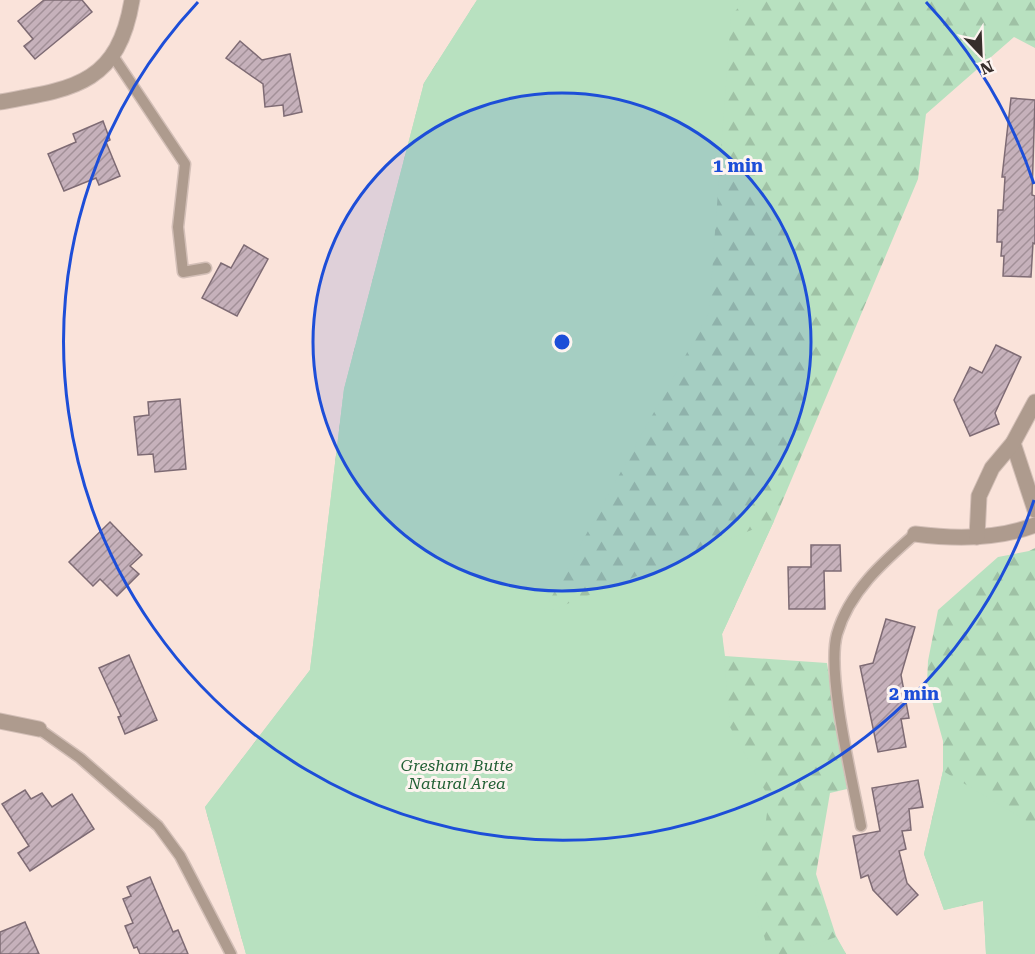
<svg xmlns="http://www.w3.org/2000/svg" width="1035" height="954" font-family="'Roboto Serif',serif">
	<defs>
		<pattern id="forest-firs" width="22" height="20" patternUnits="userSpaceOnUse" patternTransform="scale(1.5)"><rect width="22" height="20" fill="#b8e1c0"/><path d="M5 1l3.5 6h-7zM16 11l3.5 6h-7z" fill="#9fc1a5"/></pattern>
		<pattern id="building-hatch" width="6" height="6" patternUnits="userSpaceOnUse" patternTransform="scale(1.5)"><rect width="6" height="6" fill="#c6b1bb"/><path d="M-1 1l2-2M0 6l6-6M5 7l2-2" fill="none" stroke="#a29098"/></pattern>
	</defs>
	<rect width="100%" height="100%" fill="#fae3da"/>
	<g fill="url(#forest-firs)">
		<polygon points="477,0 1035,0 1035,48 1014,37 926,114 918,179 774,521 722,634 725,656 827,663 847,789 830,793 816,874 836,936 846,954 246,954 205,807 310,670 344,389 424,83"/>
		<polygon points="1035,548 1035,954 986,954 983,901 944,910 924,854 943,771 943,741 927,683 928,661 938,610 998,557 1029,551"/>
	</g>
	<g fill="#b8e1c0">
		<polygon points="477,0 745,0 731,16 709,313 542,614 774,521 722,634 730,727 769,798 755,903 769,954 246,954 205,807 310,670 344,389 424,83"/>
		<polygon points="943,771 1035,826 1035,954 986,954 983,900 944,910 924,854"/>
		<polygon points="836,937 846,954 788,954"/>
	</g>
	<g fill="url(#building-hatch)" stroke="#7e6b74" stroke-width="1.5">
		<polygon points="44,0 82,0 92,12 35,59 24,46 33,39 18,21"/>
		<polygon points="240,41 262,60 290,54 302,112 284,116 283,105 265,107 263,84 226,58"/>
		<polygon points="1011,98 1035,100 1032,195 1035,196 1035,244 1033,243 1031,277 1003,276 1004,256 1001,256 1002,242 997,242 998,210 1003,210 1005,177 1002,177"/>
		<polygon points="103,121 110,140 106,142 120,176 99,185 96,178 64,191 48,154 76,142 73,134"/>
		<polygon points="244,245 268,259 237,316 202,298 221,263 231,268"/>
		<polygon points="996,345 1021,357 995,413 999,424 970,436 954,400 970,367 982,373"/>
		<polygon points="180,399 186,469 155,472 153,454 138,455 134,417 149,415 148,402"/>
		<polygon points="110,522 142,555 130,566 139,574 117,596 100,579 93,586 69,562"/>
		<polygon points="811,545 840,545 841,571 824,571 825,609 789,609 788,567 811,567"/>
		<polygon points="886,619 915,627 901,675 909,718 901,719 906,747 878,752 860,666 873,663"/>
		<polygon points="129,655 157,720 125,734 118,717 121,716 99,668"/>
		<polygon points="918,780 923,807 909,809 911,830 902,831 906,849 899,851 907,883 918,895 897,915 873,890 868,875 861,878 853,836 880,831 872,788"/>
		<polygon points="25,790 31,799 42,793 52,807 72,794 94,829 30,871 18,853 29,846 2,804"/>
		<polygon points="150,877 173,932 178,930 188,954 140,954 137,947 134,948 125,926 133,923 123,899 131,896 127,887"/>
		<polygon points="25,922 39,954 0,954 0,932"/>
	</g>
	<g fill="none" stroke-linecap="round" stroke-linejoin="round">
		<defs>
			<g id="lane">
				<polyline points="113,56 185,164 178,227 183,272 206,268"/>
				<polyline points="39,729 80,758 158,826 180,856 231,954"/>
				<path d="M861 826C853 782 826 674 837 634 849 592 883 562 915 534"/>
			</g>
			<g id="street">
				<path d="M0 102C74 89 118 84 132 0"/>
				<polyline points="1013,443 1035,510"/>
				<path d="M915 534C954 539 997 540 1035 525"/>
				<polyline points="977,537 979,496 992,468 1013,443 1035,402"/>
				<polyline points="0,721 39,729"/>
			</g>
		</defs>
		<use href="#lane" stroke="#d3bfb7" stroke-width="13"/>
		<use href="#street" stroke="#d3bfb7" stroke-width="17"/>
		<use href="#lane" stroke="#ae9b8e" stroke-width="10"/>
		<use href="#street" stroke="#ae9b8e" stroke-width="15"/>
	</g>
	<circle cx="562" cy="342" r="249" fill="#1d4ed8" fill-opacity=".12"/>
	<g fill="none" stroke="#1d4ed8" stroke-width="3">
		<circle cx="562" cy="342" r="249"/>
		<path d="M1034 500A498 498 0 1 1 198 2M926 2A498 498 0 0 1 1034 184"/>
	</g>
	<g text-anchor="middle" stroke-width="6" stroke-linejoin="round" paint-order="stroke">
		<g font-size="16" font-style="italic" fill="#226035" stroke="#fdf4f0">
			<text x="457" y="771">Gresham Butte<tspan x="457" dy="18">Natural Area</tspan></text>
		</g>
	</g>
	<circle cx="562" cy="342" r="9" fill="#1d4ed8" stroke="#fdf4f0" stroke-width="3"/>
	<g font-size="18" text-anchor="middle" font-weight="bold" fill="#1d4ed8" stroke="#fdf4f0" stroke-width="6" stroke-linejoin="round" paint-order="stroke">
		<text x="738" y="172">1 min</text>
		<text x="914" y="700">2 min</text>
	</g>
	<g transform="translate(981 54) rotate(157)" stroke="#fdf4f0" stroke-width="4.5" paint-order="stroke">
	<path d="M0-4.5L10 22L0 15L-10 22Z" fill="#372e2b"/>
	<text y="-9" font-size="16" font-weight="bold" text-anchor="middle" fill="#372e2b">N</text>
	</g>
</svg>
